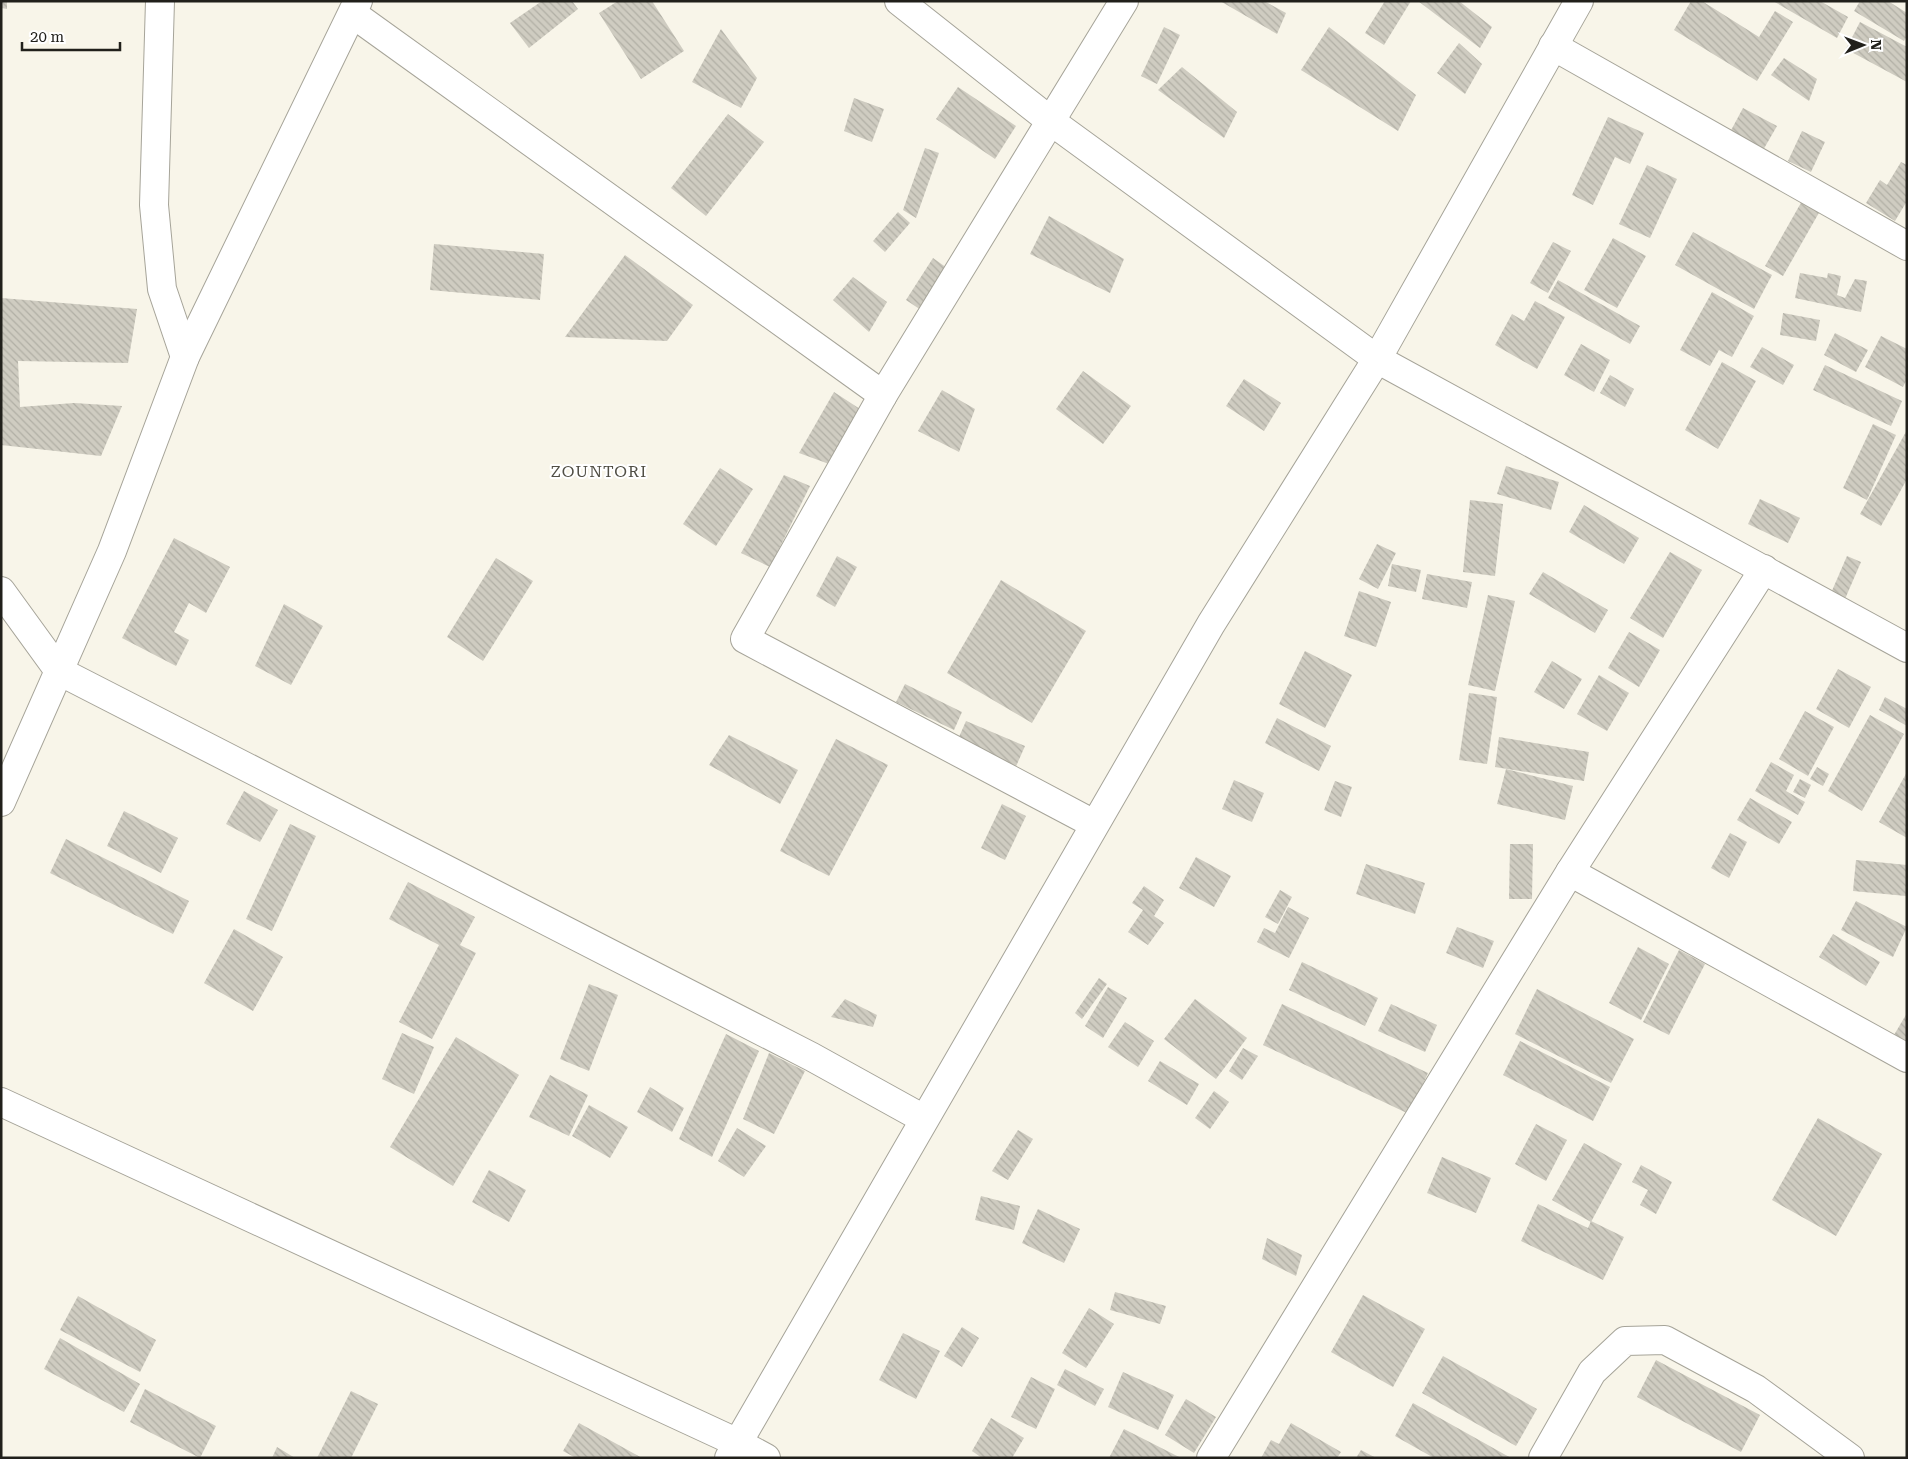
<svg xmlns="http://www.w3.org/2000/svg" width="1908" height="1459" font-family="'Roboto Serif',serif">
	<defs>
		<pattern id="building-back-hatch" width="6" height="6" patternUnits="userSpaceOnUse" patternTransform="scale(1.25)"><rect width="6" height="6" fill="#cfccc1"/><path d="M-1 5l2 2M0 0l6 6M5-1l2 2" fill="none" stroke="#b1afa5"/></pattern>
	</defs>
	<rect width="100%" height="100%" fill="#f8f5e9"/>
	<g fill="url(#building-back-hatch)">
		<polygon points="1,1 7,1 7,9 1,8"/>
		<polygon points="542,1 572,1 578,9 529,48 510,23"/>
		<polygon points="618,1 652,1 684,51 641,79 599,13"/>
		<polygon points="1220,1 1264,1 1286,13 1277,34"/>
		<polygon points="1385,1 1411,1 1384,45 1365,33"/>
		<polygon points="1418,1 1459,1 1492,27 1480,48"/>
		<polygon points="1691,1 1702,1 1759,37 1775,11 1793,22 1757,81 1674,30"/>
		<polygon points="1773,1 1820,1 1848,17 1837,38"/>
		<polygon points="1860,1 1888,1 1907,13 1907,36 1904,41 1854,11"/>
		<polygon points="1860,22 1907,47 1907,82 1846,49"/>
		<polygon points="1164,27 1180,35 1157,84 1141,76"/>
		<polygon points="1329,27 1416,95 1398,131 1301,70"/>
		<polygon points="721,29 757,78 741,108 692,82"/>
		<polygon points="1459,43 1482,64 1465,94 1437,73"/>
		<polygon points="1784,58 1817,79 1809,101 1771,75"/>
		<polygon points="1182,67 1237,112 1224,138 1158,90"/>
		<polygon points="958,87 1016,126 995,159 936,119"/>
		<polygon points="854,98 884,109 872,142 844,131"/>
		<polygon points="1743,108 1777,126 1762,152 1729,134"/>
		<polygon points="728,114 764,142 706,216 671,188"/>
		<polygon points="1608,117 1644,133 1630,164 1615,157 1593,205 1572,195"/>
		<polygon points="1802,131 1825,142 1811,172 1788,161"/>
		<polygon points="925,148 939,153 916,218 903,210"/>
		<polygon points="1901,162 1907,165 1907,201 1895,221 1866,203 1880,180 1887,185"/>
		<polygon points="1647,165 1677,179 1650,238 1619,224"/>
		<polygon points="1802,201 1820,211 1783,276 1765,266"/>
		<polygon points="898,212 910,223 885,252 873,241"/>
		<polygon points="1049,216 1124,259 1110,293 1030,254"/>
		<polygon points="1693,232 1772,275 1754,309 1675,265"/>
		<polygon points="1613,238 1646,256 1617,308 1584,290"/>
		<polygon points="1553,242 1571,251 1548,293 1530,283"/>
		<polygon points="434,244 544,254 540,300 430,290"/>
		<polygon points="625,255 693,305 667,341 565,337"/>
		<polygon points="933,258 947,268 921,310 906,300"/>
		<polygon points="1800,273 1827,278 1828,273 1841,276 1837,295 1845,298 1855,279 1867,281 1861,312 1795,298"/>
		<polygon points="853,277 887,302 869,332 833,300"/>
		<polygon points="1558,280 1640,326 1630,344 1548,298"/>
		<polygon points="1712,292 1754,316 1732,357 1719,350 1710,366 1680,350"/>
		<polygon points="1,298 137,309 128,363 18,361 20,407 74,403 122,406 101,456 1,445"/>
		<polygon points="1535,301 1565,317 1537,369 1495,345 1512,314 1524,321"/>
		<polygon points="1783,313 1820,320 1816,341 1780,335"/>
		<polygon points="1835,333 1868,350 1856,372 1824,355"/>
		<polygon points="1881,336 1907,349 1907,379 1903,387 1865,367"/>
		<polygon points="1581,344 1610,360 1594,392 1564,375"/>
		<polygon points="1762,347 1794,365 1783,385 1750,367"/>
		<polygon points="1722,362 1756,381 1718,449 1685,430"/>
		<polygon points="1825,365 1902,401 1891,426 1813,390"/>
		<polygon points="1083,371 1131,406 1103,444 1056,409"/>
		<polygon points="1610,375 1634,389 1625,407 1600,393"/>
		<polygon points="1244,379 1281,403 1264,431 1226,406"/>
		<polygon points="942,390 975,409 959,452 918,431"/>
		<polygon points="834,392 860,409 829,464 799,453"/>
		<polygon points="1873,424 1896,435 1867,500 1843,488"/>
		<polygon points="1907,430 1907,479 1881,526 1860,514"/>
		<polygon points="1506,466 1559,482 1551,510 1497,494"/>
		<polygon points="720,468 753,489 716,546 683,524"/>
		<polygon points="784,475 810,486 770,567 741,553"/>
		<polygon points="1760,499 1800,518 1788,543 1748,524"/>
		<polygon points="1470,500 1503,504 1495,576 1463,572"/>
		<polygon points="1584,505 1639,538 1624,564 1569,532"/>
		<polygon points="174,538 230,567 206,613 189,603 174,632 189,640 176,666 122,638"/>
		<polygon points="1377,544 1396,553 1378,589 1359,579"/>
		<polygon points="1670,552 1702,570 1663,638 1630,618"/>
		<polygon points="837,556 857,567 835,607 816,596"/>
		<polygon points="1847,556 1861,562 1845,599 1831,593"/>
		<polygon points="496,558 533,581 483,661 447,637"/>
		<polygon points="1392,564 1421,570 1416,592 1388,586"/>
		<polygon points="1543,572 1608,610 1595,633 1529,594"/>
		<polygon points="1427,574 1472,582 1467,608 1422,599"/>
		<polygon points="1001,580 1086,631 1032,723 947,673"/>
		<polygon points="1359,591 1391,602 1376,647 1344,636"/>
		<polygon points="1488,595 1515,601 1495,691 1468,685"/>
		<polygon points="284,604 323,626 291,685 255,666"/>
		<polygon points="1629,632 1660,650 1639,687 1608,668"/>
		<polygon points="1305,651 1352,675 1325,728 1279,704"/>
		<polygon points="1552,661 1582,679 1564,709 1534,692"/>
		<polygon points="1838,669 1871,687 1849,728 1816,709"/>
		<polygon points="1599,675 1629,693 1607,731 1577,714"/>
		<polygon points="905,684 962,712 954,730 896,702"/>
		<polygon points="1469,693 1497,697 1487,764 1459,760"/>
		<polygon points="1885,697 1907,709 1907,726 1879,710"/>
		<polygon points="1805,711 1834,727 1808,776 1779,759"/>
		<polygon points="1870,715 1904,734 1862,811 1828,791"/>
		<polygon points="1277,718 1331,746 1319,771 1265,743"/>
		<polygon points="966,721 1025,746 1014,771 955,746"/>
		<polygon points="729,735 798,770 780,804 709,765"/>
		<polygon points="1499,737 1589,752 1584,781 1495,767"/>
		<polygon points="836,739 888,765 829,876 780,851"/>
		<polygon points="1771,762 1794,775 1786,791 1805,802 1798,815 1755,791"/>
		<polygon points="1817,767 1829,774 1823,786 1810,779"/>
		<polygon points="1506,769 1573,786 1565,820 1497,804"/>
		<polygon points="1907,772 1907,838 1879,822"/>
		<polygon points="1800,779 1811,785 1805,798 1793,792"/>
		<polygon points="1234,780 1264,793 1252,822 1222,809"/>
		<polygon points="1335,781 1352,787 1341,817 1324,810"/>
		<polygon points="244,791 278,810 260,842 226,824"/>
		<polygon points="1750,798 1792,822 1779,844 1737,820"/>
		<polygon points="1002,804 1026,816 1005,860 981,848"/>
		<polygon points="124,811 178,838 161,873 107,846"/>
		<polygon points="290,824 316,836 272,931 246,919"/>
		<polygon points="1730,833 1747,842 1729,878 1711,868"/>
		<polygon points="66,839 189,901 173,934 50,873"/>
		<polygon points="1510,844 1533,844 1532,899 1509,899"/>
		<polygon points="1196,857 1231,876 1214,907 1179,888"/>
		<polygon points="1856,860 1907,865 1906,896 1853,891"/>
		<polygon points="1366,864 1425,883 1415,914 1356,894"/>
		<polygon points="408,882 475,917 460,945 476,953 432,1039 399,1022 439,945 389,919"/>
		<polygon points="1144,886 1164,900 1154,916 1164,923 1148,945 1128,932 1143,910 1132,903"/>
		<polygon points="1280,890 1292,897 1278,924 1265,917"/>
		<polygon points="1856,901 1907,927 1893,957 1841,930"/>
		<polygon points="1288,907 1309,918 1289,958 1257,942 1264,928 1275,933"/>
		<polygon points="1457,927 1494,941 1483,968 1446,953"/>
		<polygon points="234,929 283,957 253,1011 204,983"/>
		<polygon points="1833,934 1880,962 1866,986 1819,957"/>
		<polygon points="1638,947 1669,964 1641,1020 1609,1003"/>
		<polygon points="1679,950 1705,964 1669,1035 1643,1022"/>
		<polygon points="1302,962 1378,998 1365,1026 1289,990"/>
		<polygon points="1099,978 1107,984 1082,1019 1075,1013"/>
		<polygon points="589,984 618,995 589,1071 560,1059"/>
		<polygon points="1108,987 1127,998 1103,1038 1085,1026"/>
		<polygon points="1537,989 1634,1039 1611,1083 1515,1034"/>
		<polygon points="845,999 877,1015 873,1027 831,1017"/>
		<polygon points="1195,999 1247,1038 1216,1079 1164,1039"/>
		<polygon points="1282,1004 1428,1073 1409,1114 1263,1045"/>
		<polygon points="1391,1004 1437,1025 1425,1052 1378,1031"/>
		<polygon points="1907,1013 1907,1043 1894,1035"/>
		<polygon points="1125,1022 1154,1041 1138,1067 1108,1047"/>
		<polygon points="402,1033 434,1047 414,1094 382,1079"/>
		<polygon points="726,1034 759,1051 712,1157 679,1139"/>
		<polygon points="456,1037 519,1075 453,1186 390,1147"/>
		<polygon points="1520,1041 1610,1087 1593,1121 1503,1075"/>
		<polygon points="1243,1048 1258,1056 1242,1080 1229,1071"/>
		<polygon points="769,1053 805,1071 774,1134 743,1119"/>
		<polygon points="1160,1061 1199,1084 1187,1105 1148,1081"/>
		<polygon points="550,1075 588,1095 569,1136 529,1117"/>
		<polygon points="650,1087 684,1108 672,1132 637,1112"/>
		<polygon points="1214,1091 1229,1102 1210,1129 1195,1118"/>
		<polygon points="589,1105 628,1127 610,1158 572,1136"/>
		<polygon points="1818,1118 1882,1154 1836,1236 1772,1200"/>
		<polygon points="1536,1124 1567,1140 1546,1181 1515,1164"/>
		<polygon points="737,1128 766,1146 744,1177 718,1161"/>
		<polygon points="1018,1130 1033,1139 1008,1180 992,1171"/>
		<polygon points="1584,1143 1622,1164 1591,1222 1552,1200"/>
		<polygon points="1442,1157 1491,1178 1476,1213 1427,1193"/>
		<polygon points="1641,1165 1672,1182 1656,1214 1640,1205 1648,1190 1632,1182"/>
		<polygon points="489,1170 526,1190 509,1222 472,1202"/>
		<polygon points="981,1196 1020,1206 1014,1230 975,1220"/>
		<polygon points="1538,1204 1588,1228 1591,1221 1624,1237 1603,1280 1521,1241"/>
		<polygon points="1038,1209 1080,1229 1064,1263 1022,1243"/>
		<polygon points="1267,1238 1302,1255 1296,1276 1262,1259"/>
		<polygon points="1115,1292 1166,1306 1160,1324 1110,1310"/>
		<polygon points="1363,1295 1425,1329 1393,1387 1331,1352"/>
		<polygon points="78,1296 156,1340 140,1372 60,1330"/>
		<polygon points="1089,1308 1114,1324 1086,1368 1062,1353"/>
		<polygon points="962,1327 979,1338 962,1367 944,1356"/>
		<polygon points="903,1333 940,1351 916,1399 879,1380"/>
		<polygon points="60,1338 140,1384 124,1412 44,1369"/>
		<polygon points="1443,1356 1537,1409 1516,1446 1422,1393"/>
		<polygon points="1656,1360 1760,1415 1741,1452 1637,1397"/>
		<polygon points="1065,1369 1104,1389 1095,1406 1057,1385"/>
		<polygon points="1123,1372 1174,1395 1158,1430 1108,1407"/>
		<polygon points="1031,1377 1055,1389 1036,1429 1011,1417"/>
		<polygon points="145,1389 216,1426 200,1458 130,1422"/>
		<polygon points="351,1391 378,1404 351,1458 317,1458"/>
		<polygon points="1186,1399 1216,1417 1194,1453 1165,1435"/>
		<polygon points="1413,1403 1511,1458 1434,1458 1395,1436"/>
		<polygon points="991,1418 1024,1438 1012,1458 982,1458 972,1451"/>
		<polygon points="579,1423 642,1458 576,1458 563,1451"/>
		<polygon points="1291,1423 1341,1452 1337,1458 1261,1458 1271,1440 1279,1444"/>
		<polygon points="1124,1429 1181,1458 1109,1458"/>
		<polygon points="277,1447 295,1458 272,1458"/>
		<polygon points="1361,1450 1376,1458 1356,1458"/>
	</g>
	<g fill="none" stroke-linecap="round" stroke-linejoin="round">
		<defs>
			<g id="minor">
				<polyline points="160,1 154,205 162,289 185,357"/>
				<polyline points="899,1 1052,122 1377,359 1907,648"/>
				<polyline points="353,14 883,395"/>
				<polyline points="1553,46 1907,246"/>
				<polyline points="1,591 59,671 812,1057 924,1119"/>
				<polyline points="1,802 112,551 185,357 358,1"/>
				<polyline points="1094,824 745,639 883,395 1124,1"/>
				<polyline points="1570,872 1907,1058"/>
				<polyline points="1,1102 738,1443 766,1458"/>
				<polyline points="729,1458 1211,624 1377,359 1579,1"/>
				<polyline points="1211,1458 1570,872 1764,569"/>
				<polyline points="1543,1458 1592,1372 1625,1341 1665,1340 1756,1389 1850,1458"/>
			</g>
		</defs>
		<use href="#minor" stroke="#a6a499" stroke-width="30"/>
		<use href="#minor" stroke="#fff" stroke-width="28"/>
	</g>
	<g text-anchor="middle" stroke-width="4" stroke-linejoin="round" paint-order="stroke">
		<g font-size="16" letter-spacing="1" fill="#504e44" stroke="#fff">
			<text x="599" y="477">ZOUNTORI</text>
		</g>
	</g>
	<rect width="1908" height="1459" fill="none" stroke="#21201b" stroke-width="5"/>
	<g transform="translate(1863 45) rotate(89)" stroke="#ffffff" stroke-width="4" paint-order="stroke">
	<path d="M0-4L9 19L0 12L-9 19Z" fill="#21201b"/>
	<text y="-8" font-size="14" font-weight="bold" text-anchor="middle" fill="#21201b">N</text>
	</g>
	<path d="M22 42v8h98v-8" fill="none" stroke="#21201b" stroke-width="2.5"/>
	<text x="30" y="42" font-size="15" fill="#21201b" stroke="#ffffff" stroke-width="4" paint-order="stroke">20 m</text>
</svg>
